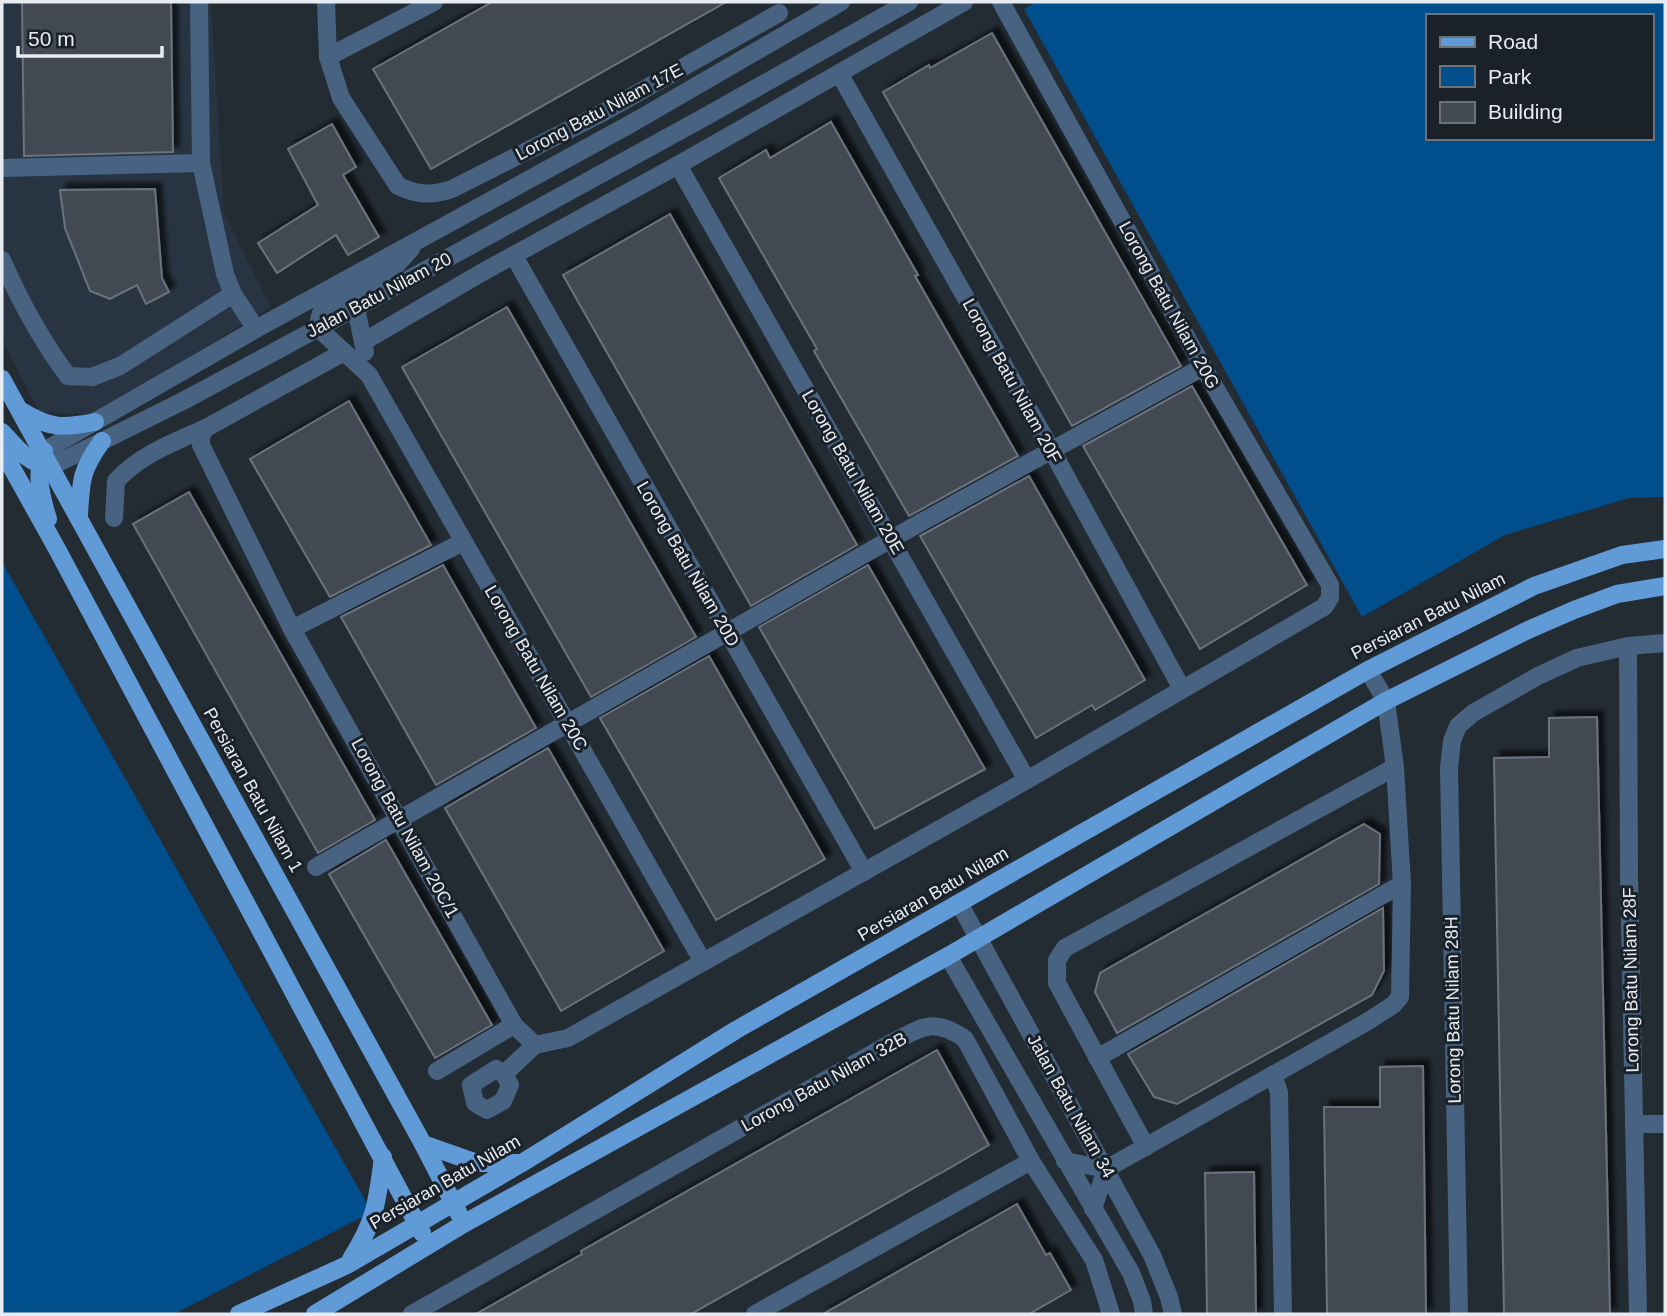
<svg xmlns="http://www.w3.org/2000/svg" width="1667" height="1316" font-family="Arial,sans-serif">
	<defs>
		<filter id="shadow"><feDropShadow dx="6" dy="-6" stdDeviation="2" flood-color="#0009"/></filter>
	</defs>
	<rect width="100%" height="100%" fill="#232b33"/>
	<polygon fill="#283441" points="2,2 211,2 224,213 271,307 94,415 39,412 2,339"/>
	<g fill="#004e8c" fill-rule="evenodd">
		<path d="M1036 2H1665V497L1629 498 1505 535 1362 617 1024 9ZM1427 16H1651V138H1427Z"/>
		<polygon points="2,562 372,1212 174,1314 2,1314"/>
	</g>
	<g fill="#424a53" stroke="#6a737c" stroke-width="2" filter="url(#shadow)">
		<polygon points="22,2 171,2 173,152 24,156"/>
		<polygon points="492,2 726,2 431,169 373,69"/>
		<polygon points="992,33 1181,366 1072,426 883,92 929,65 930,68"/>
		<polygon points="831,122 918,275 915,276 1018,456 909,516 814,351 817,349 719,178 766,150 770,158"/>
		<polygon points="332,124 356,167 343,175 379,237 348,255 336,235 277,273 258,243 318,205 288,149"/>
		<polygon points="155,189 162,278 169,292 146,304 137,285 110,299 90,291 65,228 60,190"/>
		<polygon points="670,214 857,545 751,606 563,275"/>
		<polygon points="507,307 696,637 591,697 402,367"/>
		<polygon points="1192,386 1307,585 1200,649 1083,446"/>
		<polygon points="349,401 431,545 330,597 250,459"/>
		<polygon points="1029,476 1145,680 1095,710 1092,705 1036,738 920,536"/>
		<polygon points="189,492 375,820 318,853 133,524"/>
		<polygon points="443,565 536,728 436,785 341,617"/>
		<polygon points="868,565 985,769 875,829 759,627"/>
		<polygon points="709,656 825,859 716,920 600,718"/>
		<polygon points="1597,717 1610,1314 1504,1314 1494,758 1549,757 1549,718"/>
		<polygon points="548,748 664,951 561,1011 445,808"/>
		<polygon points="1364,824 1380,834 1379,884 1117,1033 1095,992 1100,973"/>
		<polygon points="386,840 492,1025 435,1058 329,874"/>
		<polygon points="1383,908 1384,971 1372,995 1177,1104 1154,1097 1128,1054"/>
		<polygon points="937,1050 989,1145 955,1165 691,1314 476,1314 582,1254 581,1251"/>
		<polygon points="1423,1066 1426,1314 1327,1314 1324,1107 1380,1107 1380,1067"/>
		<polygon points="1254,1172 1256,1314 1207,1314 1205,1173"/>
		<polygon points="1017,1204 1046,1255 1050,1253 1071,1290 1029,1314 823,1314"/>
	</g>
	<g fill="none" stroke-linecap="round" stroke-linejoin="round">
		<g stroke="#476381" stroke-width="18">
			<polyline points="199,2 201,163 225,274 233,294 256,329"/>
			<path d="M326 2 328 57 341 98 398 186C418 195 431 196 452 189L604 112 779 13"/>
			<polyline points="328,57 434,2"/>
			<polyline points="839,73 1051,449 1182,689"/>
			<polyline points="678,165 1027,780"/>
			<polyline points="2,168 201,163"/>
			<polyline points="411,249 389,273 326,308 321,313 317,327 369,375 703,962"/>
			<polyline points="514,256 864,872"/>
			<path d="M2 260C20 301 41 340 68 376L92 377 120 366 233 294"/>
			<polyline points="356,308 365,352"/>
			<polyline points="363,342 481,273 678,165 964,2"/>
			<polyline points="344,352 206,428 201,436 201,445 292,629 514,1025 535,1045 568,1038 1027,780 1324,607 1330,598 1330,585 1203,367 1001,2"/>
			<polyline points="44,451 256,329 634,122 841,2"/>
			<polyline points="52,466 183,401 435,265 703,118 909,2"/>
			<path d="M114 518 116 481C141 454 173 443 206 428"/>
			<polyline points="292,629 463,542"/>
			<polyline points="1628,646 1629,875 1638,1314"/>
			<polyline points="316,867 891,539 1203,367"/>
			<polyline points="959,903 1152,1255 1169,1297 1173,1314"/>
			<polyline points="948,956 1131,1273 1142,1301 1144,1314"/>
			<polyline points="1097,1058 1402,884"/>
			<polyline points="437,1071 514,1025"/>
			<polyline points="504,1074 496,1069 471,1085 475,1103 487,1110 503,1101 510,1085 504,1074 535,1045"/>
			<polyline points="1273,1075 1279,1092 1283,1314"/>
			<polyline points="1634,1124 1665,1124"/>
			<polyline points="1146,1147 1057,983 1057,960 1065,948 1395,767"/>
			<polyline points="1065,1161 1106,1169 1365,1023 1393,1005 1400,997 1402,884 1395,767 1386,701 1368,670"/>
			<polyline points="1093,1209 1106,1169"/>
			<path d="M412 1314 891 1043C923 1027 933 1017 965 1039L1031 1161 1094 1260 1111 1314"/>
			<polyline points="755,1314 1031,1161"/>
			<polyline points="1459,1314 1449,768 1452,741 1458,726 1473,713 1538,676 1577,658 1628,646 1665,643"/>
		</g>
		<g stroke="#609ad7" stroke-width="18">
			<polyline points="2,379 423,1144 459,1214"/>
			<path d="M23 412C51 429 63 428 95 422"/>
			<path d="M2 432C14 445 29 465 48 465"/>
			<polyline points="2,450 57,549 422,1233"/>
			<path d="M44 451C35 475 41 496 48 519"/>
			<path d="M79 515C81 480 81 470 102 441"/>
			<polyline points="423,1144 477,1163 518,1163"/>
			<path d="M351 1259C376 1220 377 1202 383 1157"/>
			<polyline points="239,1314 347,1265 522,1163 736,1030 1368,670 1534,586 1622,555 1665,549"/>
			<polyline points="315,1314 465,1223 948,956 1386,701 1528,630 1574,610 1617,594 1665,586"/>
		</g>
	</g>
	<g text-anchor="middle" stroke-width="6" stroke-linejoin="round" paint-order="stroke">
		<g font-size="18" fill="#e7ecf2" stroke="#1a2129">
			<text transform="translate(599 112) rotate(-28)" y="6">Lorong Batu Nilam 17E</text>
			<text transform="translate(379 295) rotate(-28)" y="6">Jalan Batu Nilam 20</text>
			<text transform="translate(1169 305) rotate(61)" y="6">Lorong Batu Nilam 20G</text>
			<text transform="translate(1012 381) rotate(61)" y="6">Lorong Batu Nilam 20F</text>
			<text transform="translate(853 472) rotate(60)" y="6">Lorong Batu Nilam 20E</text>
			<text transform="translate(688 564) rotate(60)" y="6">Lorong Batu Nilam 20D</text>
			<text transform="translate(1428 616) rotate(-27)" y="6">Persiaran Batu Nilam</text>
			<text transform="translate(536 668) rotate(60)" y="6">Lorong Batu Nilam 20C</text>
			<text transform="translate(253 790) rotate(61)" y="6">Persiaran Batu Nilam 1</text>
			<text transform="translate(405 828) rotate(61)" y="6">Lorong Batu Nilam 20C/1</text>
			<text transform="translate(933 894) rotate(-30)" y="6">Persiaran Batu Nilam</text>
			<text transform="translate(1631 980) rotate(-91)" y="6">Lorong Batu Nilam 28F</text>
			<text transform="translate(1453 1010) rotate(-91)" y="6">Lorong Batu Nilam 28H</text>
			<text transform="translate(824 1082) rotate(-29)" y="6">Lorong Batu Nilam 32B</text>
			<text transform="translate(1071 1106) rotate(61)" y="6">Jalan Batu Nilam 34</text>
			<text transform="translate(445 1182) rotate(-30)" y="6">Persiaran Batu Nilam</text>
		</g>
	</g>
	<rect width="1667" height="1316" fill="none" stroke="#e7ecf2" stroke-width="7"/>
	<rect x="1426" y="14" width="228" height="126" fill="#1a2129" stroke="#6c7279" stroke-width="2"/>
	<rect x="1440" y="37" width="35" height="10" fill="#609ad7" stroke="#6c7279" stroke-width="2"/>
	<text x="1488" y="49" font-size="21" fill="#e7ecf2">Road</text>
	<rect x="1440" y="66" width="35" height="21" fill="#004e8c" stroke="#6c7279" stroke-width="2"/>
	<text x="1488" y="84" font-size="21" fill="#e7ecf2">Park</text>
	<rect x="1440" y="102" width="35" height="21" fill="#424a53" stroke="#6c7279" stroke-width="2"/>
	<text x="1488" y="119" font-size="21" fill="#e7ecf2">Building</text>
	<path d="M18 46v10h144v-10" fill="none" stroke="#e7ecf2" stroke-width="3.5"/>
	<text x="28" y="46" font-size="21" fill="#e7ecf2" stroke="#1a2129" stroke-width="5" paint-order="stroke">50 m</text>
</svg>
